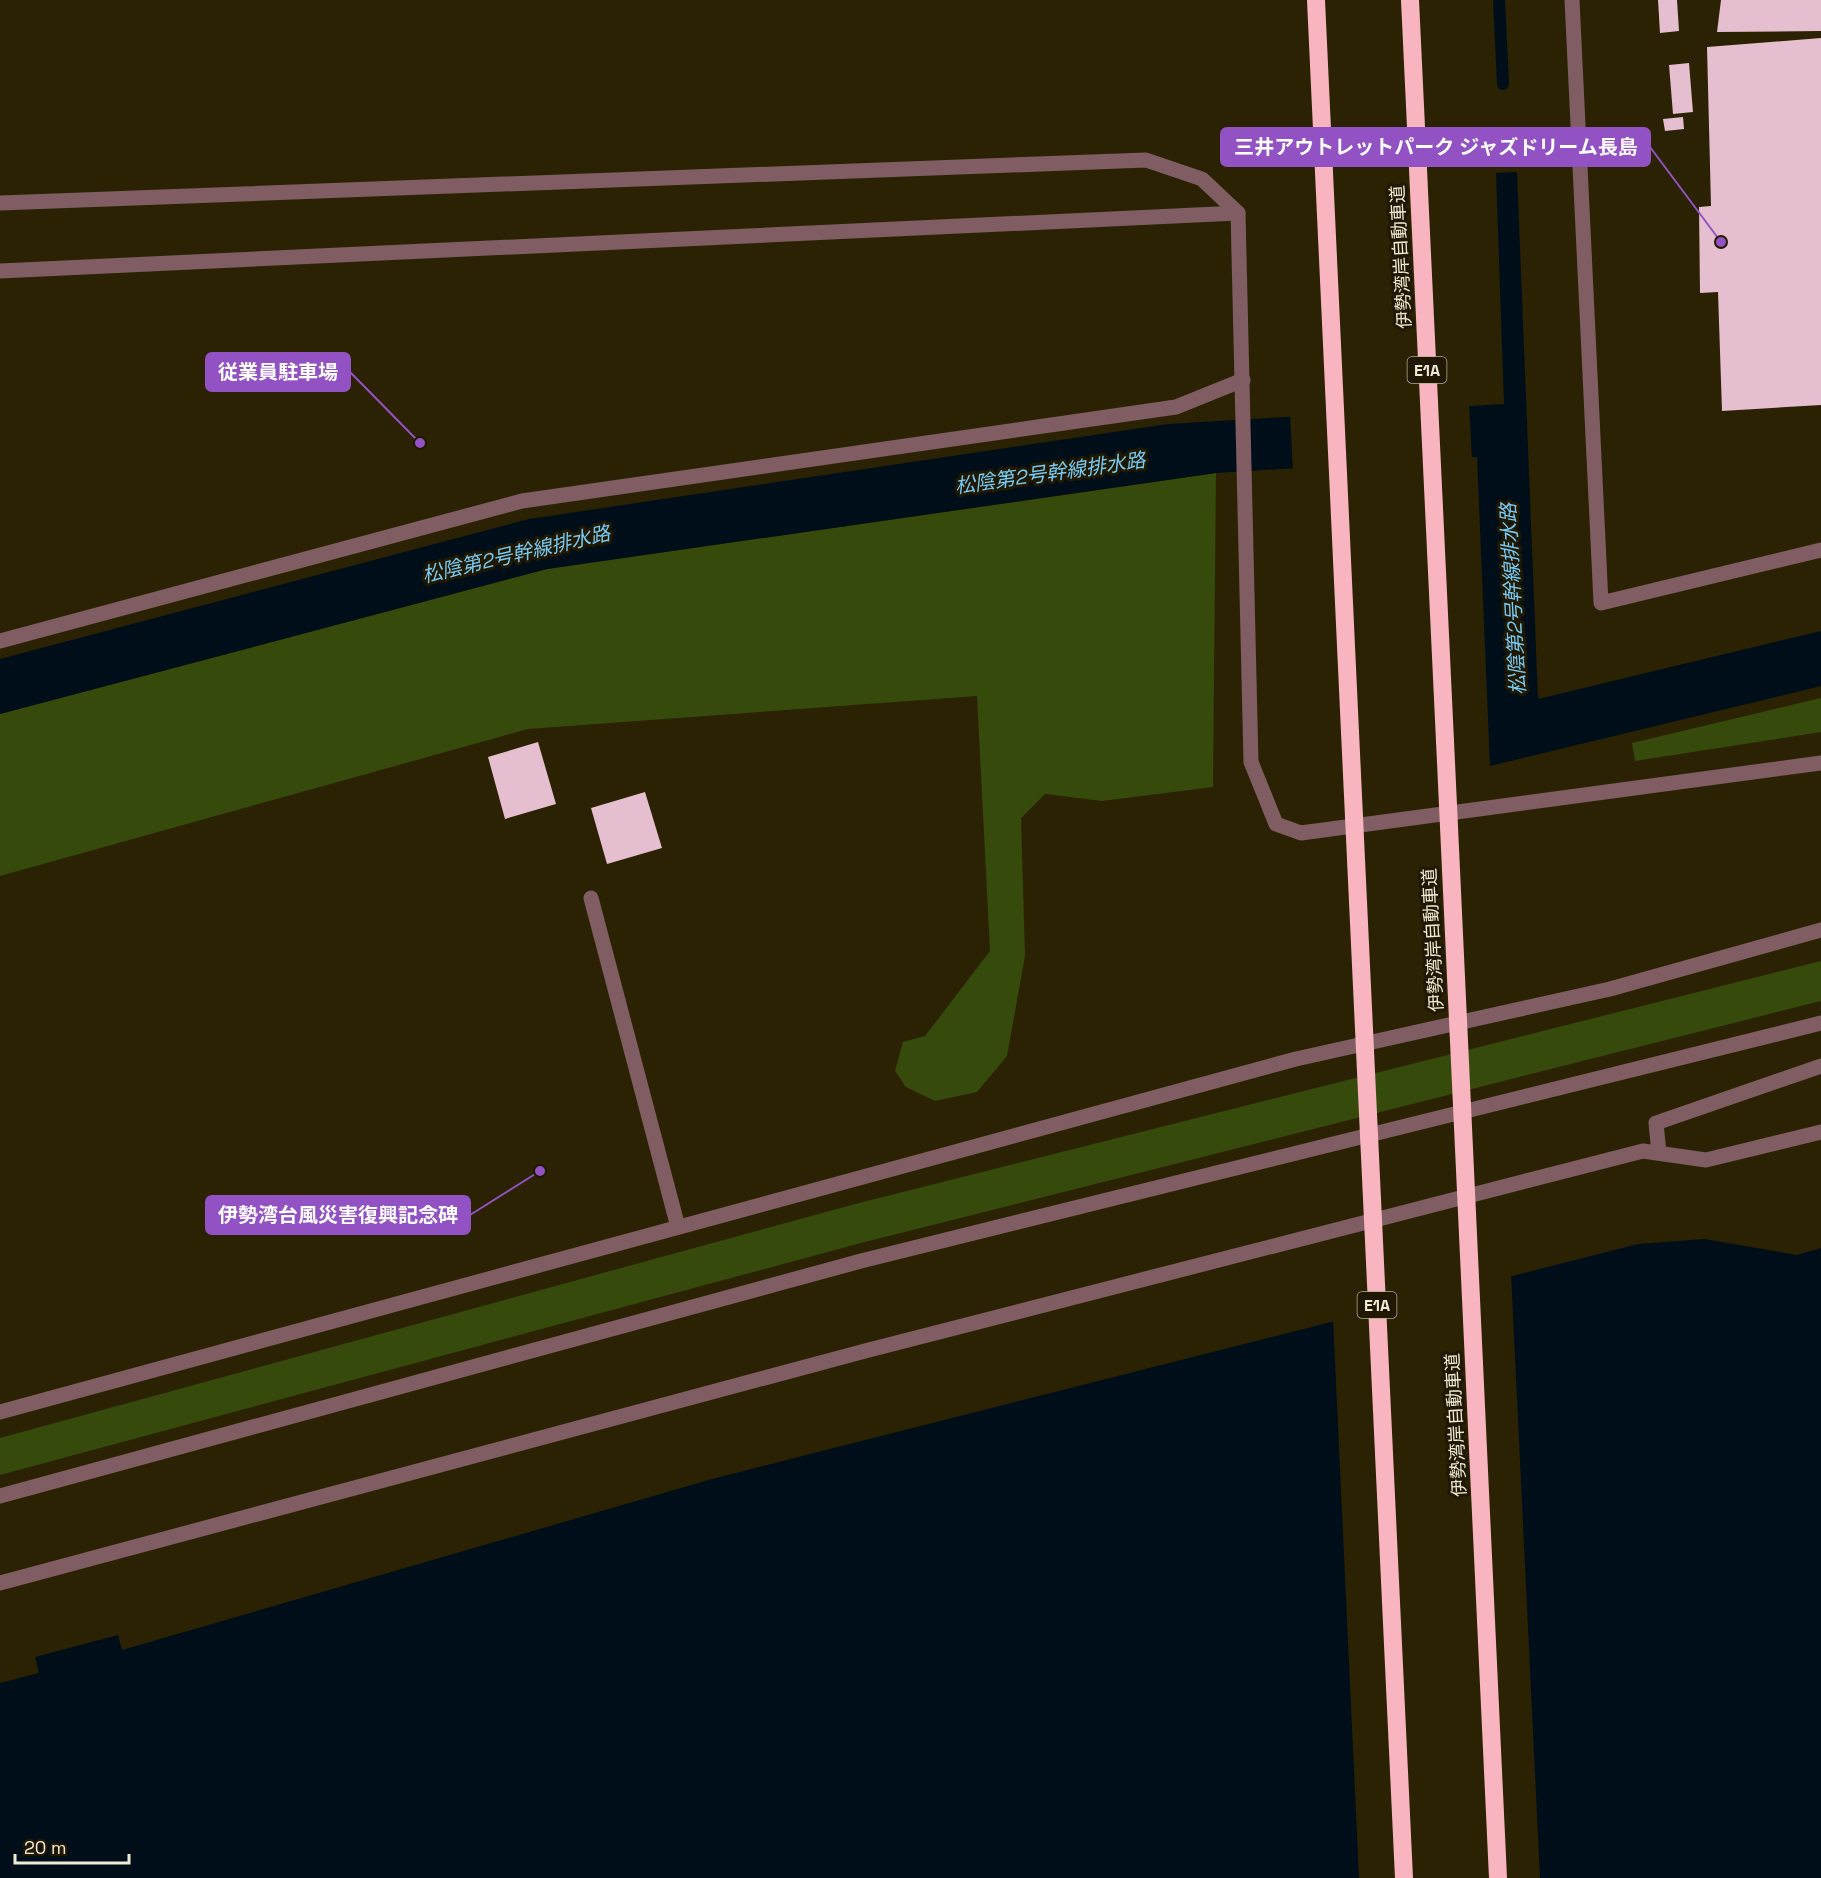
<svg xmlns="http://www.w3.org/2000/svg" width="1821" height="1878" font-family="'Space Grotesk','Noto Sans JP',sans-serif">
	<rect width="100%" height="100%" fill="#2a2202"/>
	<g fill="#364a0b">
		<polygon points="1216,473 1213,787 1102,801 1045,794 1021,818 1025,956 1007,1056 977,1092 935,1101 906,1087 895,1071 903,1042 925,1036 990,951 977,696 528,729 0,876 0,714 547,569"/>
		<polygon points="1821,698 1821,732 1635,761 1632,743"/>
		<polygon points="1821,961 1821,1001 861,1243 0,1475 0,1438 855,1204"/>
	</g>
	<g fill="#000e1a">
		<polygon points="1517,172 1538,699 1821,631 1821,686 1490,766 1477,457 1216,473 547,569 0,714 0,659 529,519 1168,424 1504,404 1496,173"/>
		<polygon points="1704,1239 1797,1255 1821,1248 1821,1878 0,1878 0,1683 39,1673 35,1657 118,1635 122,1650 712,1479 1638,1244"/>
	</g>
	<g fill="#2a2202">
		<polygon points="1469,402 1472,460 1293,471 1290,414"/>
		<polygon points="1511,1273 1540,1878 1359,1878 1333,1318"/>
	</g>
	<g fill="none" stroke-linecap="round" stroke-linejoin="round">
		<polyline stroke="#000e1a" stroke-width="12" points="1499,0 1503,84"/>
	</g>
	<g fill="#e5bfcf">
		<polygon points="1658,0 1677,0 1679,31 1660,33"/>
		<polygon points="1721,0 1821,0 1821,31 1717,32"/>
		<polygon points="1821,38 1821,405 1722,411 1718,292 1700,293 1699,207 1711,206 1707,47"/>
		<polygon points="1689,63 1693,112 1673,114 1669,65"/>
		<polygon points="1683,117 1684,129 1665,131 1663,119"/>
		<polygon points="538,742 556,804 505,819 488,757"/>
		<polygon points="645,792 662,848 607,864 591,808"/>
	</g>
	<g fill="none" stroke-linecap="round" stroke-linejoin="round">
		<g stroke="#7f5d62" stroke-width="15">
			<polyline points="1572,0 1601,603 1821,550"/>
			<polyline points="0,203 1146,160 1202,179 1238,213 1251,762 1276,824 1301,833 1821,763"/>
			<polyline points="0,271 1238,213"/>
			<polyline points="0,641 522,501 1176,407 1243,380"/>
			<polyline points="591,898 678,1227"/>
			<polyline points="1659,1153 1656,1123 1821,1066"/>
			<polyline points="0,1412 1296,1059 1610,989 1821,930"/>
			<polyline points="0,1496 861,1261 1821,1023"/>
			<polyline points="0,1583 865,1351 1643,1151 1706,1160 1821,1132"/>
		</g>
		<g stroke="#f8b5bf" stroke-width="18">
			<polyline points="1316,0 1350,732"/>
			<polyline points="1410,0 1445,741"/>
		</g>
		<g stroke="#f8b5bf" stroke-width="18">
			<polyline points="1350,732 1404,1878"/>
			<polyline points="1445,741 1498,1878"/>
		</g>
	</g>
	<g text-anchor="middle" stroke-width="6" stroke-linejoin="round" paint-order="stroke">
		<g fill="#201800" stroke="#b2ac98" stroke-width="1.5">
			<rect x="1407.5" y="357" width="39" height="26" rx="4.5"/>
			<rect x="1357.5" y="1292" width="39" height="26" rx="4.5"/>
		</g>
		<g font-size="16" font-weight="bold" fill="#f0ebd9">
			<text x="1427" y="376">E1A</text>
			<text x="1377" y="1311">E1A</text>
		</g>
		<g font-size="18" fill="#f0ebd9" stroke="#201800">
			<text transform="translate(1401 257) rotate(-93)" y="6">伊勢湾岸自動車道</text>
			<text transform="translate(1433 940) rotate(-93)" y="6">伊勢湾岸自動車道</text>
			<text transform="translate(1456 1425) rotate(-93)" y="6">伊勢湾岸自動車道</text>
		</g>
		<g font-size="20" font-style="italic" fill="#76caf7" stroke="#201800">
			<text transform="translate(1050 473) rotate(-8)" y="7">松陰第2号幹線排水路</text>
			<text transform="translate(516 554) rotate(-13)" y="7">松陰第2号幹線排水路</text>
			<text transform="translate(1513 599) rotate(-93)" y="7">松陰第2号幹線排水路</text>
		</g>
	</g>
	<path fill="none" stroke="#9252c4" stroke-width="2" d="M1721 242L1650 147M420 443L350 372M540 1171L470 1215"/>
	<g fill="#9252c4" stroke="#201800" stroke-width="2">
		<circle cx="1721" cy="242" r="6"/>
		<circle cx="420" cy="443" r="6"/>
		<circle cx="540" cy="1171" r="6"/>
	</g>
	<g fill="#9252c4" stroke="#9252c4" stroke-width="2">
		<rect x="1221" y="128" width="429" height="38" rx="6"/>
		<rect x="206" y="353" width="144" height="38" rx="6"/>
		<rect x="206" y="1196" width="264" height="38" rx="6"/>
	</g>
	<g font-size="20" text-anchor="middle" font-weight="bold" fill="#fff">
		<text x="1436" y="154">三井アウトレットパーク ジャズドリーム長島</text>
		<text x="278" y="379">従業員駐車場</text>
		<text x="338" y="1222">伊勢湾台風災害復興記念碑</text>
	</g>
	<path d="M15 1854v9h114v-9" fill="none" stroke="#f0ebd9" stroke-width="3"/>
	<text x="24" y="1854" font-size="18" fill="#f0ebd9" stroke="#201800" stroke-width="4.5" paint-order="stroke">20 m</text>
</svg>
